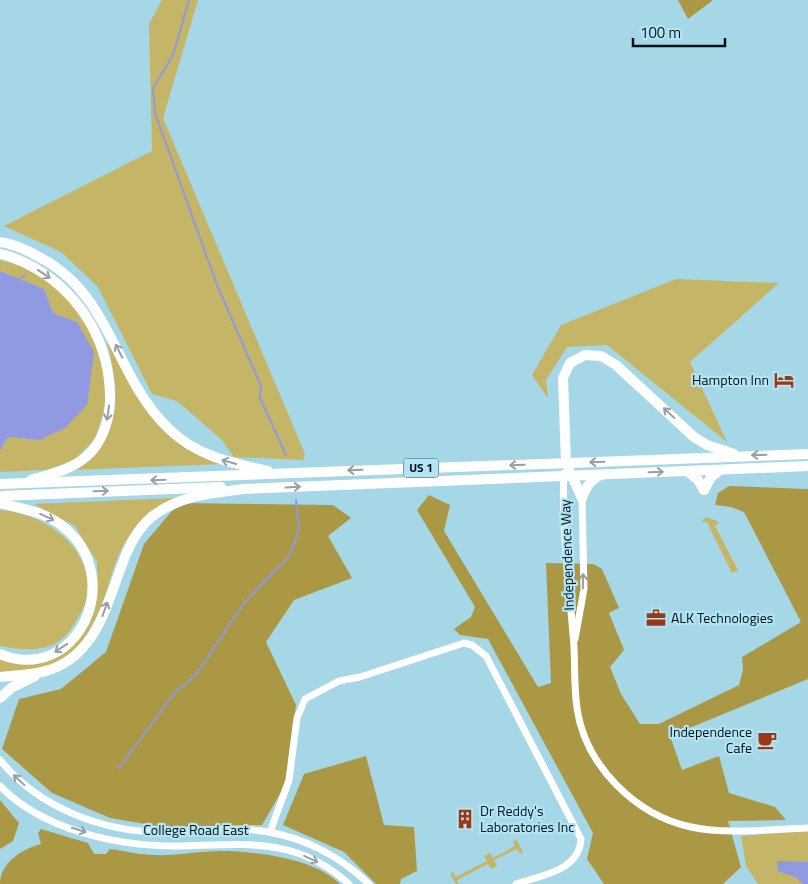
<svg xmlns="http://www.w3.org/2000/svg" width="808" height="884" font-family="'Titillium Web',sans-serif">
	<rect width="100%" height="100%" fill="#a6d7e6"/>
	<g fill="#c5b567">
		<polygon points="162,0 198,0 163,118 305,454 303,460 234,457 221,439 177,401 152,394 98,287 61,252 4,226 152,151 149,24"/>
		<polygon points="0,260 33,270 78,306 102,351 106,405 95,439 74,460 46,470 0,472 0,450 8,437 39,440 77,322 53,313 44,289 0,271"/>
		<polygon points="676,279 779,283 690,362 727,442 607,345 567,347 546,380 548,398 532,375 561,325"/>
		<path d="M104 328 162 426 186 449 222 464 70 470C80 460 96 450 104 438 126 408 111 361 104 328Z"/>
		<path d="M174 498C159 507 144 517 133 531 102 568 111 631 63 659 44 670 21 670 0 672V659L25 663 76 642 89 625 95 610 98 593 97 562 75 526 34 504Z"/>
		<path d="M0 510C47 513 100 552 85 604 83 610 79 616 76 621 68 635 59 645 42 648 29 651 13 648 0 646Z"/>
		<polygon points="706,517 719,522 715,526 738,570 732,573 707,522 701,522"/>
		<polygon points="808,830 808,884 758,884 746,866 741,836"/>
		<polygon points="516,839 523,852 520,854 517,849 494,860 497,866 491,869 488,864 457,880 459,884 456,884 450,874 453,872 456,877 487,861 484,856 490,853 493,858 515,846 513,841"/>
	</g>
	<g fill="#aa9844">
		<polygon points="678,0 713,0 688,19"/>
		<polygon points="729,486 808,489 808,679 670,736 682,770 719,756 729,793 775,807 786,820 728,821 741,867 723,884 604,884 587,859 593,833 488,639 460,635 454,629 471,617 475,607 417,510 429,495 450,505 444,531 538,687 551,683 546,563 593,564 602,569 619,608 609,613 624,650 610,667 621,694 640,724 659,724 739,685 743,670 742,657 801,622 744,512 731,507 715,505 718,493"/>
		<polygon points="182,503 333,505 351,518 328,536 352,578 294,600 266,642 296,705 285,785 262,825 163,827 110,818 52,793 2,749 19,699 61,689 106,652 144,544 171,512"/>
		<polygon points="366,756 384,825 414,827 417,871 401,879 400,884 376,884 344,852 283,825 304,774"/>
		<polygon points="0,800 19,823 13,841 0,849"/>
		<path d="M41 829 88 843 94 854H106L110 849C125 851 140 855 155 855 177 856 199 851 220 851 255 851 315 858 340 884H0C0 863 22 849 41 844L38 833Z"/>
	</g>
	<g fill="#9099e2">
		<polygon points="0,271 44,289 53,313 77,322 94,352 87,405 65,428 39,440 8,437 0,450"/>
		<polygon points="777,861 808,862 808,884 803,884 795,877 778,871"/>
	</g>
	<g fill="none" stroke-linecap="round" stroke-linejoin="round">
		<g stroke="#9099e2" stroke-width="2">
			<polyline points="189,0 173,55 153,88 155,113 217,285 261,386 260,398 286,455"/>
			<polyline points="20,279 25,275"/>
			<polyline points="119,768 175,692 195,676 243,604 290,555 299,529 296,500"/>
		</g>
		<g stroke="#fff" stroke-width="7">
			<path d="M564 473C561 530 570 591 574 647 575 668 574 688 577 708 585 765 635 815 691 827 728 835 770 829 808 828"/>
			<polyline points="575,639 584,589 582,498"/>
			<path d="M0 760C39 808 104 833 166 832 199 832 235 826 268 832 306 838 342 858 369 884"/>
			<path d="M0 786C43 830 116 846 176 846 242 845 295 835 349 884"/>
			<path d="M270 832 289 780 297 718 305 699 339 681 360 677 464 643 472 645 486 656 581 839C579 871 542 875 516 884"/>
		</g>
		<g stroke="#fff" stroke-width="10">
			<path d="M0 242C14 244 27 250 39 257 112 294 114 376 168 428 196 456 231 463 268 471"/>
			<path d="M0 254C12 256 24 262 35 268 83 296 111 346 110 401 109 421 102 443 87 456 71 470 51 474 31 480"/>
			<polyline points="687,471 698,480 704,490"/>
			<polyline points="0,484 808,454"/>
			<polyline points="704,490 711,477 720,470"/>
			<polyline points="0,496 221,487"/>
			<polyline points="582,498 566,463 563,378 570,363 585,355 601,356 616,365 694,437 707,445 734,454"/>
			<path d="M582 498C586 487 590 480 601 475"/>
			<path d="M0 503C20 508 44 512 61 525 129 576 77 686 0 654"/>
			<path d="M0 677C14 676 28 675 42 672 95 660 106 606 123 562 130 543 140 524 157 513 183 495 214 493 244 489L808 466"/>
			<polyline points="0,698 11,688 35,676"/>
		</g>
	</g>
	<defs><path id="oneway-shaft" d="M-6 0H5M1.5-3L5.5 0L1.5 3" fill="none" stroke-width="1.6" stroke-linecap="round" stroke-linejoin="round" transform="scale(1.25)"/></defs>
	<g stroke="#99a0a2">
		<use href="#oneway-shaft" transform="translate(44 274) rotate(33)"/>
		<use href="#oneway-shaft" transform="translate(119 351) rotate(-117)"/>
		<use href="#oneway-shaft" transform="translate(108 413) rotate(99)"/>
		<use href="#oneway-shaft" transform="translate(669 413) rotate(-137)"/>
		<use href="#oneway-shaft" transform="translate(759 455) rotate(179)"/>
		<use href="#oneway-shaft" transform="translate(229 462) rotate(-164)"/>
		<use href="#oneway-shaft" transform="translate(597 462) rotate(178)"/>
		<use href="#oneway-shaft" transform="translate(517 465) rotate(178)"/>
		<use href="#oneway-shaft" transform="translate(355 470) rotate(178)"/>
		<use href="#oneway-shaft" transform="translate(656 472) rotate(-2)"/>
		<use href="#oneway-shaft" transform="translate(158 480) rotate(178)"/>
		<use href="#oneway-shaft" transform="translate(293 487) rotate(-3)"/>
		<use href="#oneway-shaft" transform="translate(101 491) rotate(-2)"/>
		<use href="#oneway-shaft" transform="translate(47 517) rotate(25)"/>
		<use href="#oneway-shaft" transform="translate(583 581) rotate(-89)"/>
		<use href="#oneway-shaft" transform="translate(105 609) rotate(-70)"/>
		<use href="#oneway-shaft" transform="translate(61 648) rotate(147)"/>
		<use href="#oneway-shaft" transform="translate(19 780) rotate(-137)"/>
		<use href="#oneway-shaft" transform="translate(79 830) rotate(17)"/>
		<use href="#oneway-shaft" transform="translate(311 859) rotate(25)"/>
	</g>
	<defs>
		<symbol id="hotel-bare" viewBox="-9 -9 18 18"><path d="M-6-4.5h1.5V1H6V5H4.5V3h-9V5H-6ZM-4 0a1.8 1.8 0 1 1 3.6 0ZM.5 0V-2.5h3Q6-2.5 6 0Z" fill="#9e3814" stroke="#b3e4f3" stroke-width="2.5" paint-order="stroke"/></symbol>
		<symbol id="office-bare" viewBox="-9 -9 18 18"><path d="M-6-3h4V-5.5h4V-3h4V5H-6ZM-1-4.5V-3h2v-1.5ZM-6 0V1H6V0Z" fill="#9e3814" stroke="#b3e4f3" stroke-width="2.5" paint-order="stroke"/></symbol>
		<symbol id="cafe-bare" viewBox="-9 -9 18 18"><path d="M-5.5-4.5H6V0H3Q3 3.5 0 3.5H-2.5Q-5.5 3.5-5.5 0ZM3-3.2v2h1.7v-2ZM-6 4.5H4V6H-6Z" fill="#9e3814" stroke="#b3e4f3" stroke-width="2.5" paint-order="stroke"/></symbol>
		<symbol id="building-bare" viewBox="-9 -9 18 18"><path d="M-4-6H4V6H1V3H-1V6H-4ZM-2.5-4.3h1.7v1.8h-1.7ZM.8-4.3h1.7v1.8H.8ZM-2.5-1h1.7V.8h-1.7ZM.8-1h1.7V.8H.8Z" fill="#9e3814" stroke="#b3e4f3" stroke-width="2.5" paint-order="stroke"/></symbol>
	</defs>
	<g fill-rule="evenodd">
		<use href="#hotel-bare" x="770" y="366" width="28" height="28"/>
		<use href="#office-bare" x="642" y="604" width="28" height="28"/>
		<use href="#cafe-bare" x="753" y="726" width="28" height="28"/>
		<use href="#building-bare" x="451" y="805" width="28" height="28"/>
	</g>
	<g text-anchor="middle" stroke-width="4.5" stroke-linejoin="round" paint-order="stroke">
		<rect fill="#b3e4f3" stroke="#365058" stroke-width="1" x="403.5" y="458.5" width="35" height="19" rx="4"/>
		<g font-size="12" font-weight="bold" fill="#011116">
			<text x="421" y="472">US 1</text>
		</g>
		<g font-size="14" fill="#011116" stroke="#b3e4f3" text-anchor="end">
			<text x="769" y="385">Hampton Inn</text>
			<text x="671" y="623" text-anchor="start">ALK Technologies</text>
			<text x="752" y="737">Independence<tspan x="752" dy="16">Cafe</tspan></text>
			<text x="480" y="816" text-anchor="start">Dr Reddy's<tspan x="480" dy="16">Laboratories Inc</tspan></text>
		</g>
		<g font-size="14" fill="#011116" stroke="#b3e4f3">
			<text transform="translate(567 555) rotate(-92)" y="5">Independence Way</text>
			<text x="196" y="835">College Road East</text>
		</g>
	</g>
	<path d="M633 38v8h92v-8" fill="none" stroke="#011116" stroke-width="2.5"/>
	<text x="640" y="38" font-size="15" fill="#011116" stroke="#b3e4f3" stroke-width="4" paint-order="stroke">100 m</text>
</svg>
